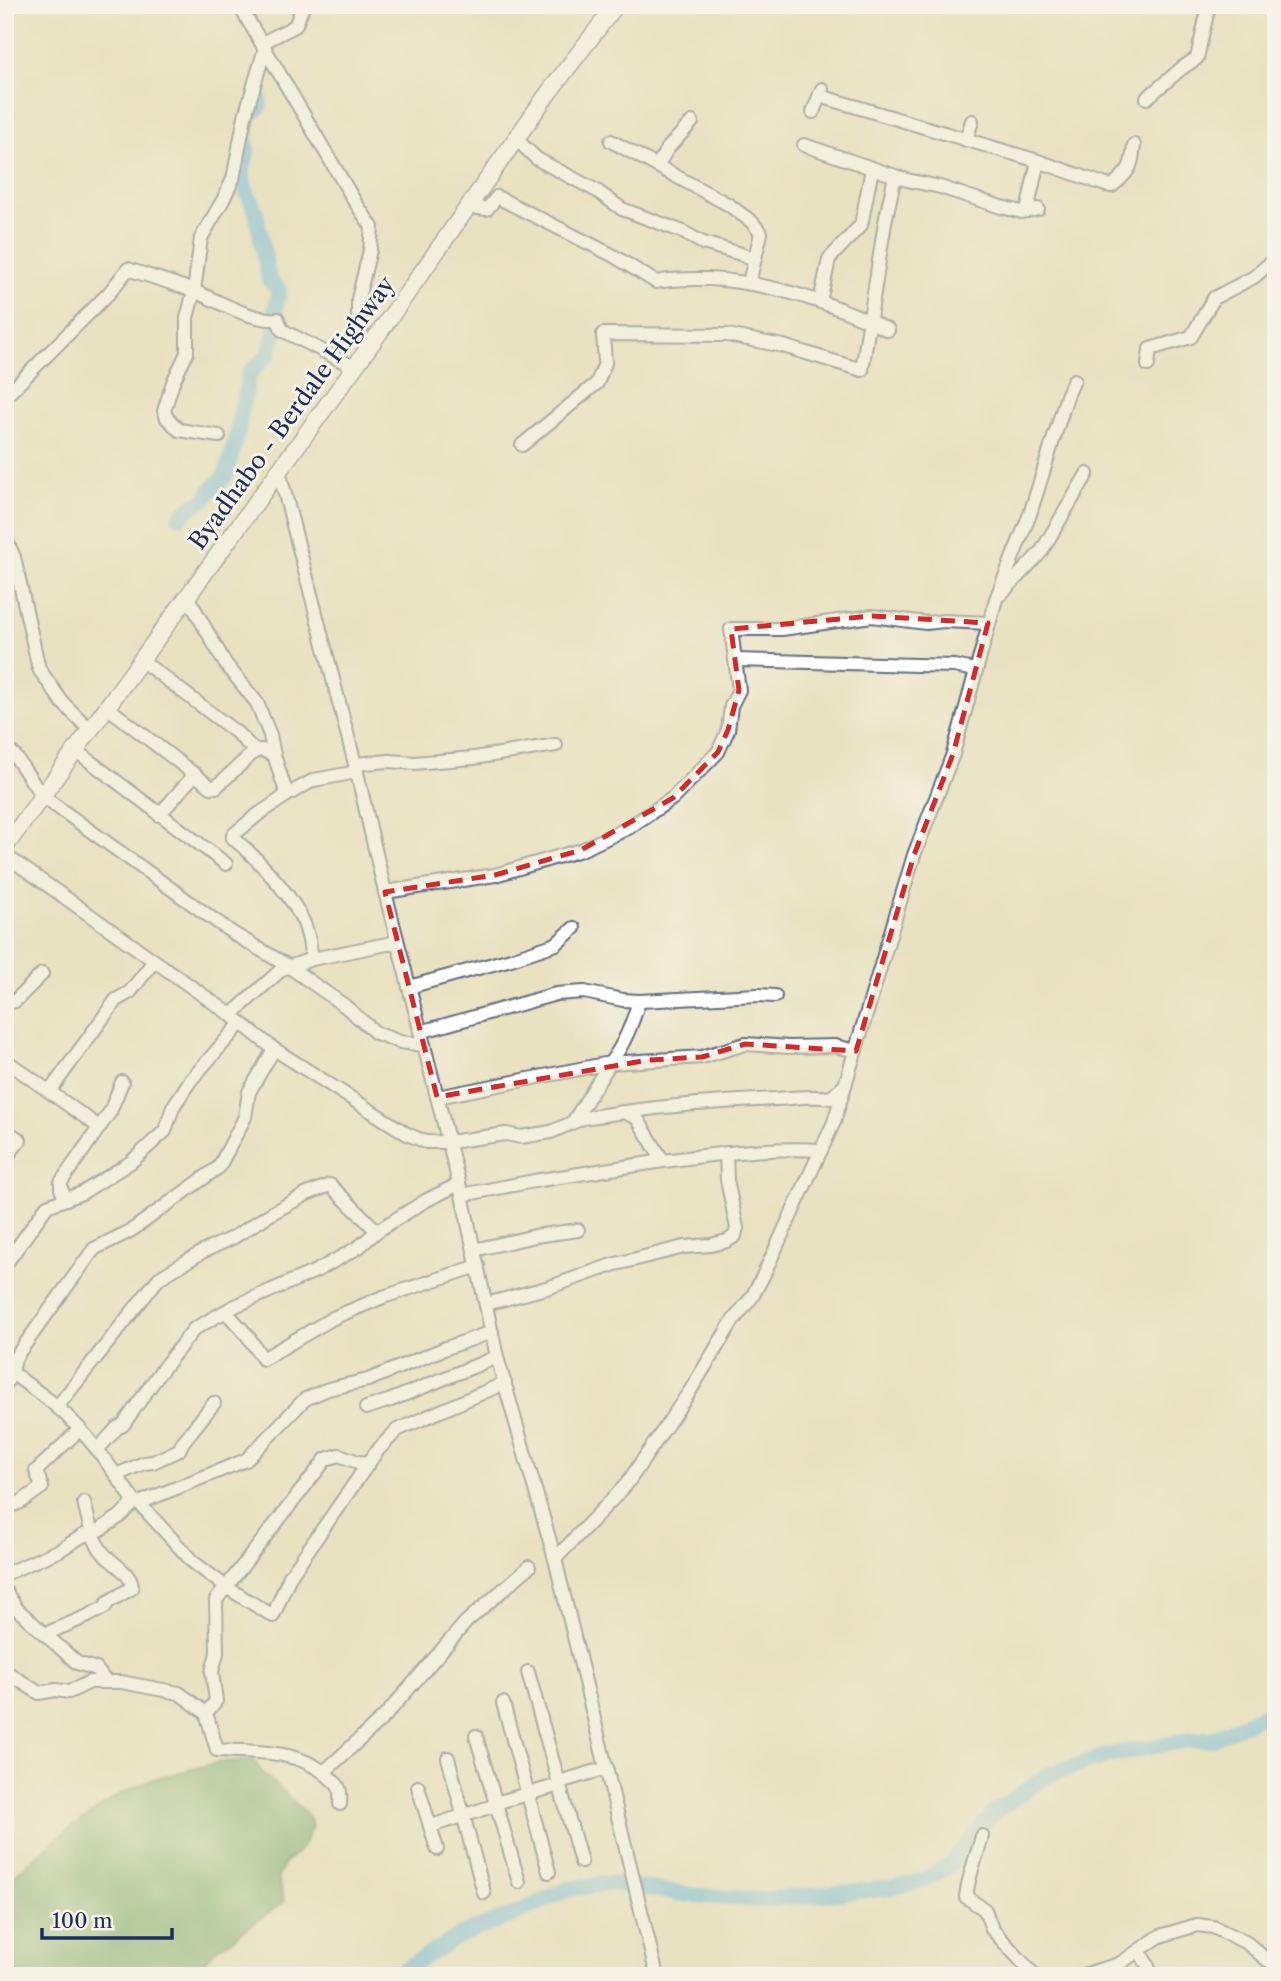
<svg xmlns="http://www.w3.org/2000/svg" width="1281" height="1981" font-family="'Libre Caslon Text',serif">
	<rect width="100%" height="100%" fill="#f7f3e8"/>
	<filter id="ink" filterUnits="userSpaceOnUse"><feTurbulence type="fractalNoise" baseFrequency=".0143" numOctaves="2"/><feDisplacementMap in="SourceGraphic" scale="14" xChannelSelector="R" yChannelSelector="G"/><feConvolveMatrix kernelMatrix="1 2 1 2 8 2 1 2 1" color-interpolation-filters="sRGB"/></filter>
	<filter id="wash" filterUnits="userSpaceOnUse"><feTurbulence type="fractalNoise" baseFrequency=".00686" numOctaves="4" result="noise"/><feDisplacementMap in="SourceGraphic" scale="28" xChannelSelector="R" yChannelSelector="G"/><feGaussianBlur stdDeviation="1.57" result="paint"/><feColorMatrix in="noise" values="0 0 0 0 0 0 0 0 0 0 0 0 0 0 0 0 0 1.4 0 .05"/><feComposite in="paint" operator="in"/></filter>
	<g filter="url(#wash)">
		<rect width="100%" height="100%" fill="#e9e2c1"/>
		<polygon fill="#71ac6c" stroke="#466e65" stroke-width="2" points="252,1759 265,1775 305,1812 310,1818 312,1827 302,1848 285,1863 278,1876 284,1902 259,1919 232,1940 216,1949 191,1976 5,1976 5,1883 65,1832 120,1794 157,1778 216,1763"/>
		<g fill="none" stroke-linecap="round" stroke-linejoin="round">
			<g stroke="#6abae5" stroke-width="16">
				<polyline points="180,517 190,508 205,499 211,490 226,475 238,431 241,410 250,372 269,354 275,332 274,317 279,290 269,280 256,212 245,188 242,173 247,152 246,139 248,118 260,106 259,95"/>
				<polyline points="393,1976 463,1934 511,1916 568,1889 611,1883 689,1895 761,1900 890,1888 922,1881 950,1865 994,1812 1050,1774 1106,1756 1182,1741 1212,1739 1260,1716 1276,1722"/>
			</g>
		</g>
	</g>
	<g filter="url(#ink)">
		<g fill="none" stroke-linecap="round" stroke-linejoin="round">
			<defs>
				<g id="minor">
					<polyline points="239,5 355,202 372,227 370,250 358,299 358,323 367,350"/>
					<polyline points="262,43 295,26 304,5"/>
					<path d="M820 96 1038 161 1106 185 1112 186C1130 171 1132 167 1134 145"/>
					<polyline points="1147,98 1182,68 1197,58 1209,5"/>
					<polyline points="813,112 822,89"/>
					<polyline points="516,139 537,159 597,191 622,209 681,231 703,243 741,254 753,260"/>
					<polyline points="966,140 972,121"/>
					<polyline points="611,141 729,205 752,222 761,233 749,283"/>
					<polyline points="804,145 907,180 940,187 1001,207 1022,212 1038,209"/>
					<polyline points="657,166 668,148 692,122"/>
					<path d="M468 207 487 209 497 197 612 255 656 282C675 278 692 279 710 279 773 283 832 303 888 330"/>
					<polyline points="1027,211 1038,161"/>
					<polyline points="820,302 829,259 861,225 872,169"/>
					<polyline points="1148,365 1150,349 1191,337 1214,298 1254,277 1276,258"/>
					<path d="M5 397 109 293 128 269C151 277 174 283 196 292 221 302 250 321 278 319L282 330 354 367"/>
					<polyline points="219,436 179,430 167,418 164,411 173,382 187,353 187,318 194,291 201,238 223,200 233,179 245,116 265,48"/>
					<polyline points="522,445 597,383 605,363 603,334 727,335 783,346 862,370 885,222 895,176"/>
					<polyline points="279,471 355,764 385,892 462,1195 497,1357 555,1559 657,1976"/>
					<polyline points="5,537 14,557 39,669 62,702 90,730"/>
					<polyline points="1001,594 1041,552 1087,474"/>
					<polyline points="187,596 225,663 257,703 270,735 274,755"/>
					<polyline points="141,660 237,733 255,751"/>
					<polyline points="736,660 954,666 975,670"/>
					<polyline points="107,707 211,787 216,787 255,751 262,750 274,755 287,795 314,780 357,772"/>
					<polyline points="5,746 15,756 42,796 234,934 288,966 345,1006 376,1033 400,1042 424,1045"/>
					<polyline points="75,750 226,864"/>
					<polyline points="355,764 390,761 414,763 474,758 556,745"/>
					<path d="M287 795 256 816 233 835V838C256 857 288 891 301 917 308 930 310 945 312 959L397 942"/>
					<polyline points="159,815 195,774"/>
					<path d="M5 855 231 1015 274 1049 407 1134 426 1142H449L506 1134 521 1137 551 1132 583 1118 624 1112 637 1118 663 1161C716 1154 768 1147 821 1150"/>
					<polyline points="385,892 495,875 581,850 628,828 673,798 718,752 728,730 731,706 739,690 731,629 782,629 872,616 926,623 944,621 988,623"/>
					<polyline points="409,987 511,959 556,944 574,928"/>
					<polyline points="5,997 12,1002 15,1001 42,974"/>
					<polyline points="231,1015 282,969 312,959"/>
					<polyline points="420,1032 556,994 584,992 623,1000 639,1001 758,995 775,996"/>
					<polyline points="5,1060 99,1127"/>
					<polyline points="50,1091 116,1000 130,992 154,961"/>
					<path d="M437 1097 610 1063C625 1043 632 1024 639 1001"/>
					<path d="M624 1112C675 1105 726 1101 777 1099 795 1098 812 1095 831 1098L845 1085"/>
					<polyline points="573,1122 610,1063 702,1057 745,1044 789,1047 835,1046 856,1051"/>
					<polyline points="5,1130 20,1140 5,1159"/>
					<polyline points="462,1195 534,1181 663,1161"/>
					<polyline points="66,1199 61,1189 61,1182 110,1112 122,1082"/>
					<polyline points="474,1250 535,1236 578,1230"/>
					<polyline points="5,1265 47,1206 82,1193 131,1162 165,1131 173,1107 190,1081 241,1023"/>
					<polyline points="486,1304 550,1287 612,1265 684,1247 711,1245 727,1241 735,1236 737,1228 727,1180 726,1153"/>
					<polyline points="226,1312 247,1335 263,1359 333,1318 383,1297 478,1266"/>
					<path d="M5 1366C20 1381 40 1392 56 1406 88 1433 111 1468 135 1502L139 1503 193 1562 226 1587 273 1616 290 1576 377 1451 397 1430 505 1383"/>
					<polyline points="5,1385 12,1373 15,1358 94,1249 132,1230 219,1167 245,1117 249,1092 274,1049"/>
					<polyline points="57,1407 159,1278 204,1251 234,1237 272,1213 307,1194 330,1185 377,1231"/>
					<polyline points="366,1408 391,1400 497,1357"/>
					<polyline points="98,1449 117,1428 123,1425 161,1371 194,1329 233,1307 318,1270 359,1247 377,1231 425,1201 459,1184"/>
					<polyline points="116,1475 144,1463 153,1462 179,1450 183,1442 214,1403"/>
					<polyline points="139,1503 246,1460 305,1399 328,1389 368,1380 446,1348 492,1332"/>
					<polyline points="5,1509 21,1502 42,1487 36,1471 80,1429"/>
					<polyline points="555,1559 626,1485 690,1391 732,1322 752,1297 763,1276 834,1122 914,855 953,754 996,599 1030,514 1067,396 1074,380"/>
					<polyline points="5,1574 60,1550 84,1535 92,1535 119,1517 135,1502"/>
					<polyline points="5,1591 17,1609 77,1663 96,1669 106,1682"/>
					<path d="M45 1634 88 1616 105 1607 108 1602 132 1588C132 1573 113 1564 104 1554 91 1539 89 1521 84 1502"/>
					<path d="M5 1671 39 1693 56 1690 69 1692 90 1682H121L179 1693 206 1713 217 1750C253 1752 299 1749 328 1776 332 1780 337 1783 339 1788 341 1793 340 1799 340 1804"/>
					<polyline points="528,1672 581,1862"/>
					<polyline points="503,1703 549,1872"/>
					<polyline points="206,1713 216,1701 212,1672 217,1653 216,1600 326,1459 339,1455 358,1462 369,1463"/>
					<polyline points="476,1736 519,1882"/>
					<polyline points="448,1758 484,1893"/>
					<polyline points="324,1772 385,1716 466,1622 529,1567"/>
					<polyline points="559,1782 607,1768"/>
					<polyline points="418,1787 437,1849"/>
					<polyline points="495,1803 560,1785"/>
					<polyline points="431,1826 496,1805"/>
					<path d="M982 1836C977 1857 968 1876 966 1897L985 1910 992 1929 1035 1976"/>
					<polyline points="1140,1952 1148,1966 1151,1976"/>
					<polyline points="1080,1976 1119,1964 1160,1936 1197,1925 1213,1927 1247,1943 1267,1960 1276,1964"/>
				</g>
				<polyline id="major" points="5,847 367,350 549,92 616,5"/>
			</defs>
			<use href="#minor" stroke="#636e81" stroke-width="16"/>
			<use href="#major" stroke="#636e81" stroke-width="19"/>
			<use href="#minor" stroke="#fff" stroke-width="12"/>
			<use href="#major" stroke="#fff" stroke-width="16"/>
		</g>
	</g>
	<path d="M0 0H1281V1981H0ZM872 616 988 623 953 754 914 855 856 1051 745 1044 702 1057 648 1060 437 1097 385 892 495 875 581 850 673 798 718 752 728 730 739 690 731 629Z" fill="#e9e2c1" fill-opacity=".55" fill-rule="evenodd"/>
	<path fill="none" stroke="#d62828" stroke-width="5" stroke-dasharray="14 9" stroke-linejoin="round" d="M872 616 988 623 953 754 914 855 856 1051 745 1044 702 1057 648 1060 437 1097 385 892 495 875 581 850 673 798 718 752 728 730 739 690 731 629Z"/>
	<g text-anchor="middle" stroke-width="6" stroke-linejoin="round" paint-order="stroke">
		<g font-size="24" fill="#1b2f5e" stroke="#f7f3e8">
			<text transform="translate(292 413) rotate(-54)" y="8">Byadhabo - Berdale Highway</text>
		</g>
	</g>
	<rect width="1281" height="1981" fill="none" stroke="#f7f3e8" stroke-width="28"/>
	<path d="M42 1928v10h130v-10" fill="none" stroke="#1b2f5e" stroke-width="3.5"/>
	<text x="52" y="1928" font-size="21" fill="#1b2f5e" stroke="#f7f3e8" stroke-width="5" paint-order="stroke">100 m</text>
</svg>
